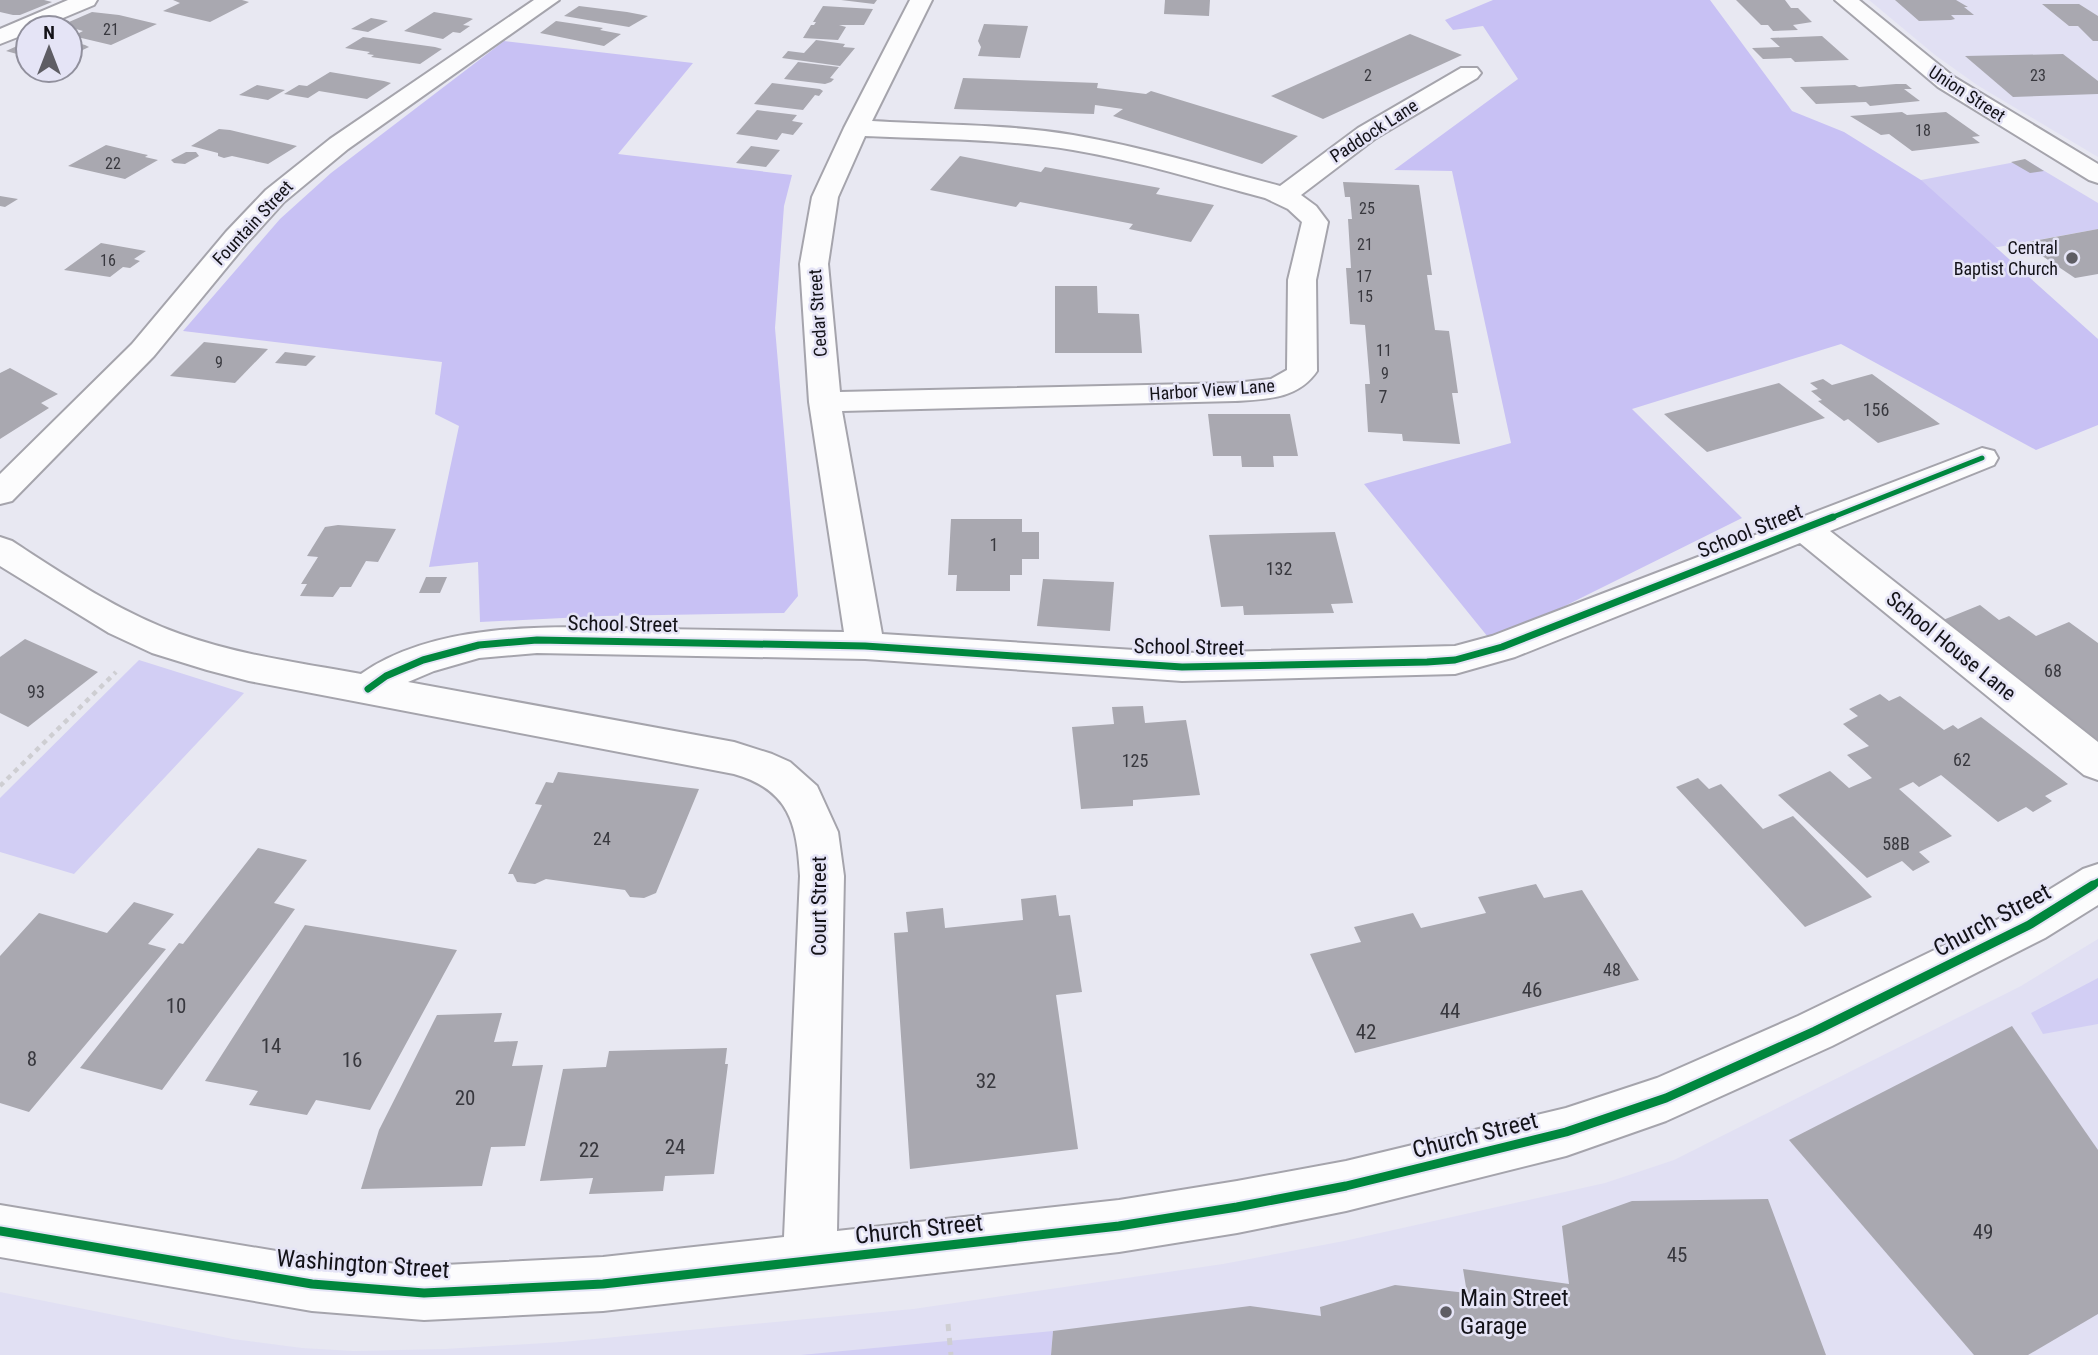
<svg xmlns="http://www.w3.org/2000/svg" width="2098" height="1355" font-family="'Roboto Condensed',sans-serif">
	<rect width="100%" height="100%" fill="#e8e8f2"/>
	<g fill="#e1e0f3">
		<polygon points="1869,0 2098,0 2098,157 1977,85 1935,55"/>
		<polygon points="2098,939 2098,1355 0,1355 0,1292 233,1339 302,1348 354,1351 444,1349 562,1342 913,1309 1223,1264 1344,1241 1605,1183 1674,1160 2021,986"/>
	</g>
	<g fill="#d2cef4">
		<polygon points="2026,160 2098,203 2098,229 1998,247 1578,213 1921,180"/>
		<polygon points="139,660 244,693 74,874 0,852 0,798"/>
		<polygon points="2098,978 2098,1024 2043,1034 2031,1013"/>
		<polygon points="1053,1331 1051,1355 801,1355"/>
	</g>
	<g fill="#c8c1f4">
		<polygon points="1493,0 1710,0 1792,111 1844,132 1921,180 2098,339 2098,425 2036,450 1841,344 1632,409 1742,518 1492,642 1364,484 1511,443 1452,171 1394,170 1518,79 1483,26 1453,30 1445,20"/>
		<polygon points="504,41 693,63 618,154 792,175 784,206 775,328 798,596 784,613 603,616 480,622 478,562 429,567 459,426 435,414 442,362 183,331 280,219 331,173"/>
	</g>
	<g fill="#a9a8b0">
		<polygon points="0,0 44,0 52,2 20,15 13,15 0,12"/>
		<polygon points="173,0 242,0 249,2 210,22 163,11 180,3"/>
		<polygon points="841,0 877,0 874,4"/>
		<polygon points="1165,0 1210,0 1209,16 1164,14"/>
		<polygon points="1736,0 1785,0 1791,8 1798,8 1812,22 1793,25 1798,30 1773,31 1768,25 1761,25"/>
		<polygon points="1895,0 1956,0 1968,7 1964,7 1974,15 1951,15 1955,19 1951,20 1919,21"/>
		<polygon points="2042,4 2079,4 2098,16 2098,41 2093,41 2078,26 2069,26"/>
		<polygon points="579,6 627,12 648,16 629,27 564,16"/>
		<polygon points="823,6 873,9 864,25 839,25 846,27 838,40 803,38 811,25 814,25 816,22 813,22"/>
		<polygon points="92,12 119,15 157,24 111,45 73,36 83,31 62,25"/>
		<polygon points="434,12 470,18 473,19 463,25 470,26 460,33 453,32 443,39 404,31"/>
		<polygon points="371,18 388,21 368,32 351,29"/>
		<polygon points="556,21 603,28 600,30 621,34 604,46 540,33"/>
		<polygon points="984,24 1028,26 1020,58 978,56 981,47 978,41"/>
		<polygon points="1410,34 1462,55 1323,119 1271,96"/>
		<polygon points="1822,36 1849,60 1795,62 1791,58 1763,59 1752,48 1780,47 1770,38"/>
		<polygon points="363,37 435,47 442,49 420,64 371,57 374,55 367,54 370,52 345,48"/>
		<polygon points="816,40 845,44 843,47 855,48 840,66 782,58 788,51 804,53"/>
		<polygon points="28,41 28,57 6,51"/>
		<polygon points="70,41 85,45 89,47 70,56"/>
		<polygon points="2063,54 2098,81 2098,94 2013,97 1965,56"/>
		<polygon points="798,62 839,67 830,78 834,79 831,82 825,84 784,79"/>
		<polygon points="330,72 384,81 391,83 367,99 319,91 308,98 284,94 299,85 307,86"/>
		<polygon points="963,78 1098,83 1097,88 1146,94 1151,91 1298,136 1262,164 1113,116 1123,109 1095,105 1094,114 954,109"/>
		<polygon points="772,83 820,89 823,91 819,96 815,95 803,110 754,104"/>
		<polygon points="1896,84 1906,84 1912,89 1904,89 1920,101 1870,106 1866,102 1816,104 1800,87 1855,85 1859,87"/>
		<polygon points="257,85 285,90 268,100 239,95"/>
		<polygon points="757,110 797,115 792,121 803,123 793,135 782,133 777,140 736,134"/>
		<polygon points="1902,112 1907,115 1946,112 1980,136 1972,137 1980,143 1912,151 1889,134 1881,135 1850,116"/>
		<polygon points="219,129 230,130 297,146 268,164 232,156 224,158 218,156 218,153 191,146"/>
		<polygon points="106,145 143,154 148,155 145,157 158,160 125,179 68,166"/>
		<polygon points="751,146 780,150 766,167 736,163"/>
		<polygon points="186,152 196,152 199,156 185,164 174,163 171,160"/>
		<polygon points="960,156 1041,172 1045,167 1160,188 1156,194 1214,205 1191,242 1129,229 1133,224 1020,202 1016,207 930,190"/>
		<polygon points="2025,159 2044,171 2030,173 2011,162"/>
		<polygon points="1343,182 1419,185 1432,275 1427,275 1435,330 1449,331 1458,393 1452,393 1460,444 1403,441 1402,434 1368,432 1365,384 1370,384 1365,325 1350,324 1346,268 1351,268 1348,219 1352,219 1350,197 1345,197"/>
		<polygon points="0,196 18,199 5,207 0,206"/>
		<polygon points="2098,229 2098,274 2075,278 2023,243"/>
		<polygon points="101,243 146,251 134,259 140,261 130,268 123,267 110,277 64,270"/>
		<polygon points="1055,286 1097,286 1098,313 1139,314 1142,353 1055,353"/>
		<polygon points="204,342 268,349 235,383 170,376"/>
		<polygon points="285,352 316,356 306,366 275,363"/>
		<polygon points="10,368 58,394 41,403 49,408 0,439 0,373"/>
		<polygon points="1872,374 1940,424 1878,443 1848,419 1844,421 1818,401 1822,400 1811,391 1818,389 1810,383 1823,379 1832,385"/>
		<polygon points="1779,383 1825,418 1707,452 1664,414"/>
		<polygon points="1208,414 1290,414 1298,456 1273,456 1274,467 1242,467 1241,456 1213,456"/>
		<polygon points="951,519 1022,519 1022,532 1039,532 1039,559 1022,559 1022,575 1010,575 1010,591 956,591 957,575 948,575"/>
		<polygon points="338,525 396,529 378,562 366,561 351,587 340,587 333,597 300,596 307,584 301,584 318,557 307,556 325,527"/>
		<polygon points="1335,532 1353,603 1331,604 1334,613 1244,615 1243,606 1221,607 1209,535"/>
		<polygon points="426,577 447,577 440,593 419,593"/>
		<polygon points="1043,579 1114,582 1110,631 1037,626"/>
		<polygon points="1980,605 1999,620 2009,616 2036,636 2069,622 2098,643 2098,741 1943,620"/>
		<polygon points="25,639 98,672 28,727 0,713 0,657"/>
		<polygon points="1880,694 1889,701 1900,696 1944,730 1953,725 1958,729 1981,717 2068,784 2045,796 2052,801 2033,812 2026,807 1998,822 1941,775 1919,787 1913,782 1899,789 1952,836 1919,852 1930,862 1913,871 1902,861 1867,878 1778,795 1830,771 1849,788 1872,778 1847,755 1869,746 1843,724 1858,716 1849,709"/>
		<polygon points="1143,706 1145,723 1186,720 1200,795 1133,800 1133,806 1081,809 1072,727 1114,724 1112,707"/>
		<polygon points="558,772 699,789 656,893 644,898 630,897 625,890 546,879 535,884 517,882 513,874 508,874 542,805 535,804 546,782 553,783"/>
		<polygon points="1698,778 1709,789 1721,784 1763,829 1793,816 1872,897 1805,927 1676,787"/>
		<polygon points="258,848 307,860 274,903 295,909 162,1090 80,1068 179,943 183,944"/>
		<polygon points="1536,884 1544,898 1582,890 1639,980 1355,1053 1310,954 1361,942 1354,927 1413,913 1421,928 1486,913 1478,897"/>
		<polygon points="1056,895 1059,916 1070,915 1082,992 1056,995 1078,1149 910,1169 894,933 908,932 906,912 943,908 945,928 1023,920 1021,899"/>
		<polygon points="134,902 174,914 148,944 166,949 29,1112 0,1103 0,956 39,913 107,933"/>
		<polygon points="305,925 457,950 370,1110 316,1100 307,1115 249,1105 258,1091 205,1081"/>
		<polygon points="502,1013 494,1042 518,1041 512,1066 543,1065 525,1146 491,1147 482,1186 361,1189 379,1130 437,1015"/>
		<polygon points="2012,1026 2098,1150 2098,1314 2028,1355 1974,1355 1789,1140"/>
		<polygon points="727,1048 725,1064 728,1064 714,1174 665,1176 663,1191 589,1194 593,1178 540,1181 563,1069 606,1067 609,1051"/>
		<polygon points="1768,1199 1826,1355 1051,1355 1053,1331 1250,1306 1321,1316 1320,1307 1395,1285 1467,1293 1463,1269 1569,1284 1562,1226 1632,1201"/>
	</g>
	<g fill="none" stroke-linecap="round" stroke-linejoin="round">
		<defs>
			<g id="street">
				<polygon points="68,0 97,0 94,5 39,28 28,28 28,33 0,44 0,29"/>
				<polygon points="534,0 559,0 348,149 284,202 246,244 154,356 12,501 0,504 0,474 132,344 226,232 266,190 330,139"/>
				<path d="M910 0H932L872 121C938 125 1007 124 1073 135 1143 147 1212 168 1280 186L1358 128 1461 68H1477L1481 73 1477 78 1376 138 1301 195 1316 206 1328 222 1316 280 1317 371C1298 399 1267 399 1235 401L842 411 882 634 1182 653 1455 646 1492 636 1982 448 1994 451 1998 458 1994 465 1830 531 2098 742V780L2084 775 1800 543 1515 657 1455 674 1182 681 865 659 537 653 479 658 434 671 408 682 734 742 772 754 790 762 817 786 838 832 844 876 837 1231 1119 1200 1237 1181 1346 1161 1566 1108 1657 1078 1798 1016 2013 912 2083 869 2098 864V905L2045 938 1832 1046 1666 1121 1566 1156 1346 1211 1237 1233 1119 1252 603 1311 424 1320 312 1311 0 1257V1205L312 1257 424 1266 603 1257 784 1237 800 876C797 824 790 790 734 774L249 681 207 670 152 653 109 633 0 566V537L12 541C66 576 119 612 180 634 238 655 301 663 361 674 441 618 565 627 657 629 720 630 782 631 844 632L809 402 800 264 812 197 844 128ZM865 136C934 139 1005 139 1073 150 1138 161 1201 181 1265 198L1288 209 1302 222 1288 280 1287 370 1271 379 1235 383 840 392 828 264 838 197Z"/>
			</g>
			<polygon id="secondary" points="1835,0 1859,0 1954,77 2098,164 2098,183 2089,180 1938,87"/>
		</defs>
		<use href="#street" stroke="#a5a4ac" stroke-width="4"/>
		<use href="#secondary" stroke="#a5a4ac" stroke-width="4"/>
		<polyline stroke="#ceced2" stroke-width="4.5" stroke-dasharray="5 5" stroke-linecap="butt" points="0,786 116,672"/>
		<polyline stroke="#ceced2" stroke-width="5" stroke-dasharray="7 7" stroke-linecap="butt" points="948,1324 951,1355"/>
		<use href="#street" fill="#fcfcfd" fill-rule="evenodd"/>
		<use href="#secondary" fill="#fcfcfd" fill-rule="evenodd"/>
		<defs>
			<polyline id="cycleway-far2" points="1828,519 1982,458"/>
			<g id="cycleway-far1">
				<polyline points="368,689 386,676 423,660 479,645 537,640 865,646 1182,667 1427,662 1455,660 1502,647 1833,517"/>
				<polyline points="2090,887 2098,882"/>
			</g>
			<polyline id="cycleway" points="0,1231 312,1284 424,1293 603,1284 1119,1226 1237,1207 1346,1186 1566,1132 1666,1098 1815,1031 2029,925 2093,885"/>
		</defs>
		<use href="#cycleway-far2" stroke="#e5e4f6" stroke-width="9"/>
		<use href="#cycleway-far1" stroke="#e5e4f6" stroke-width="11"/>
		<use href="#cycleway" stroke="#e5e4f6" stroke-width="13"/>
		<use href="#cycleway-far2" stroke="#00873e" stroke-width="5"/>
		<use href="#cycleway-far1" stroke="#00873e" stroke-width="7"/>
		<use href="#cycleway" stroke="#00873e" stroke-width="9"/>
	</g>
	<g fill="#5e5d64" stroke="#e5e4f6" stroke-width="2.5">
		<circle cx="2072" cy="258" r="7"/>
		<circle cx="1446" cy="1312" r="7"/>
	</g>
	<g text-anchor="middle" stroke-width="5" stroke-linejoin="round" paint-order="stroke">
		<g font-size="16" fill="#38383e">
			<text x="111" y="35">21</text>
			<text x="1368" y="81">2</text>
			<text x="2038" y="81">23</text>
			<text x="1923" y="136">18</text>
			<text x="113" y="169">22</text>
			<text x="1367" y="214">25</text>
			<text x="1365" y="250">21</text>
			<text x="108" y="266">16</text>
			<text x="1364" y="282">17</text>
			<text x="1365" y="302">15</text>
			<text x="1384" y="356">11</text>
			<text x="219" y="368">9</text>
			<text x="1385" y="379">9</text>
		</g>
		<g font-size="18" fill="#131218" stroke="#e5e4f6">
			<text transform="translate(1967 94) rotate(33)" y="6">Union Street</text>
			<text transform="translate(1374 131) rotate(-33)" y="6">Paddock Lane</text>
			<text transform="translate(253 223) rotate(-47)" y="6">Fountain Street</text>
			<text transform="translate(818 313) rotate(-94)" y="6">Cedar Street</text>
			<text transform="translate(1212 390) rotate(-4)" y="6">Harbor View Lane</text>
		</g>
		<g font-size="18" fill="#131218" stroke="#e5e4f6" text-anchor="end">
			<text x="2058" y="254">Central<tspan x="2058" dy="21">Baptist Church</tspan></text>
		</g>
		<g font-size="18" fill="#38383e">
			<text x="1383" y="403">7</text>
			<text x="1876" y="416">156</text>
			<text x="994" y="551">1</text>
			<text x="1279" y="575">132</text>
			<text x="2053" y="677">68</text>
			<text x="36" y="698">93</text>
			<text x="1962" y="766">62</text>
			<text x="1135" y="767">125</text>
			<text x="602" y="845">24</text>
			<text x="1896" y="850">58B</text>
			<text x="1612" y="976">48</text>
		</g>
		<g font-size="21" fill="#131218" stroke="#e5e4f6">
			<text transform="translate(1750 531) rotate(-22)" y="7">School Street</text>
			<text transform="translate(623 624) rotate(1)" y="7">School Street</text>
			<text transform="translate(1951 646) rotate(39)" y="7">School House Lane</text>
			<text transform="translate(1189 647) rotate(1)" y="7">School Street</text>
			<text transform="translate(819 906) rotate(-90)" y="7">Court Street</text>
		</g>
		<g font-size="21" fill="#38383e">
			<text x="1532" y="997">46</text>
			<text x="176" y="1013">10</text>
			<text x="1450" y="1018">44</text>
			<text x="1366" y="1039">42</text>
			<text x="271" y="1053">14</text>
			<text x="32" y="1066">8</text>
			<text x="352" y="1067">16</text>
			<text x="986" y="1088">32</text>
			<text x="465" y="1105">20</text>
			<text x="675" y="1154">24</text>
			<text x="589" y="1157">22</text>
			<text x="1983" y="1239">49</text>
			<text x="1677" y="1262">45</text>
		</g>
		<g font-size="24" fill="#131218" stroke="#e5e4f6">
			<text transform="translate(1992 920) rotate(-28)" y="8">Church Street</text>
			<text transform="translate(1475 1135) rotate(-14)" y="8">Church Street</text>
			<text transform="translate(919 1229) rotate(-6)" y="8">Church Street</text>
			<text transform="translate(363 1264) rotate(4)" y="8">Washington Street</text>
		</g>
		<g font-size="24" fill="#131218" stroke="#e5e4f6" text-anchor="start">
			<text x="1460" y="1306">Main Street<tspan x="1460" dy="28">Garage</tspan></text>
		</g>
	</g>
	<g transform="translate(49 49)"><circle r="33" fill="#e5e4f6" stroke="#91909d" stroke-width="2"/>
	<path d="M0-5L12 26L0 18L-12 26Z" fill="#5e5d64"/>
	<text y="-10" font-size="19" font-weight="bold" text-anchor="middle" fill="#131218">N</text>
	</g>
</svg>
